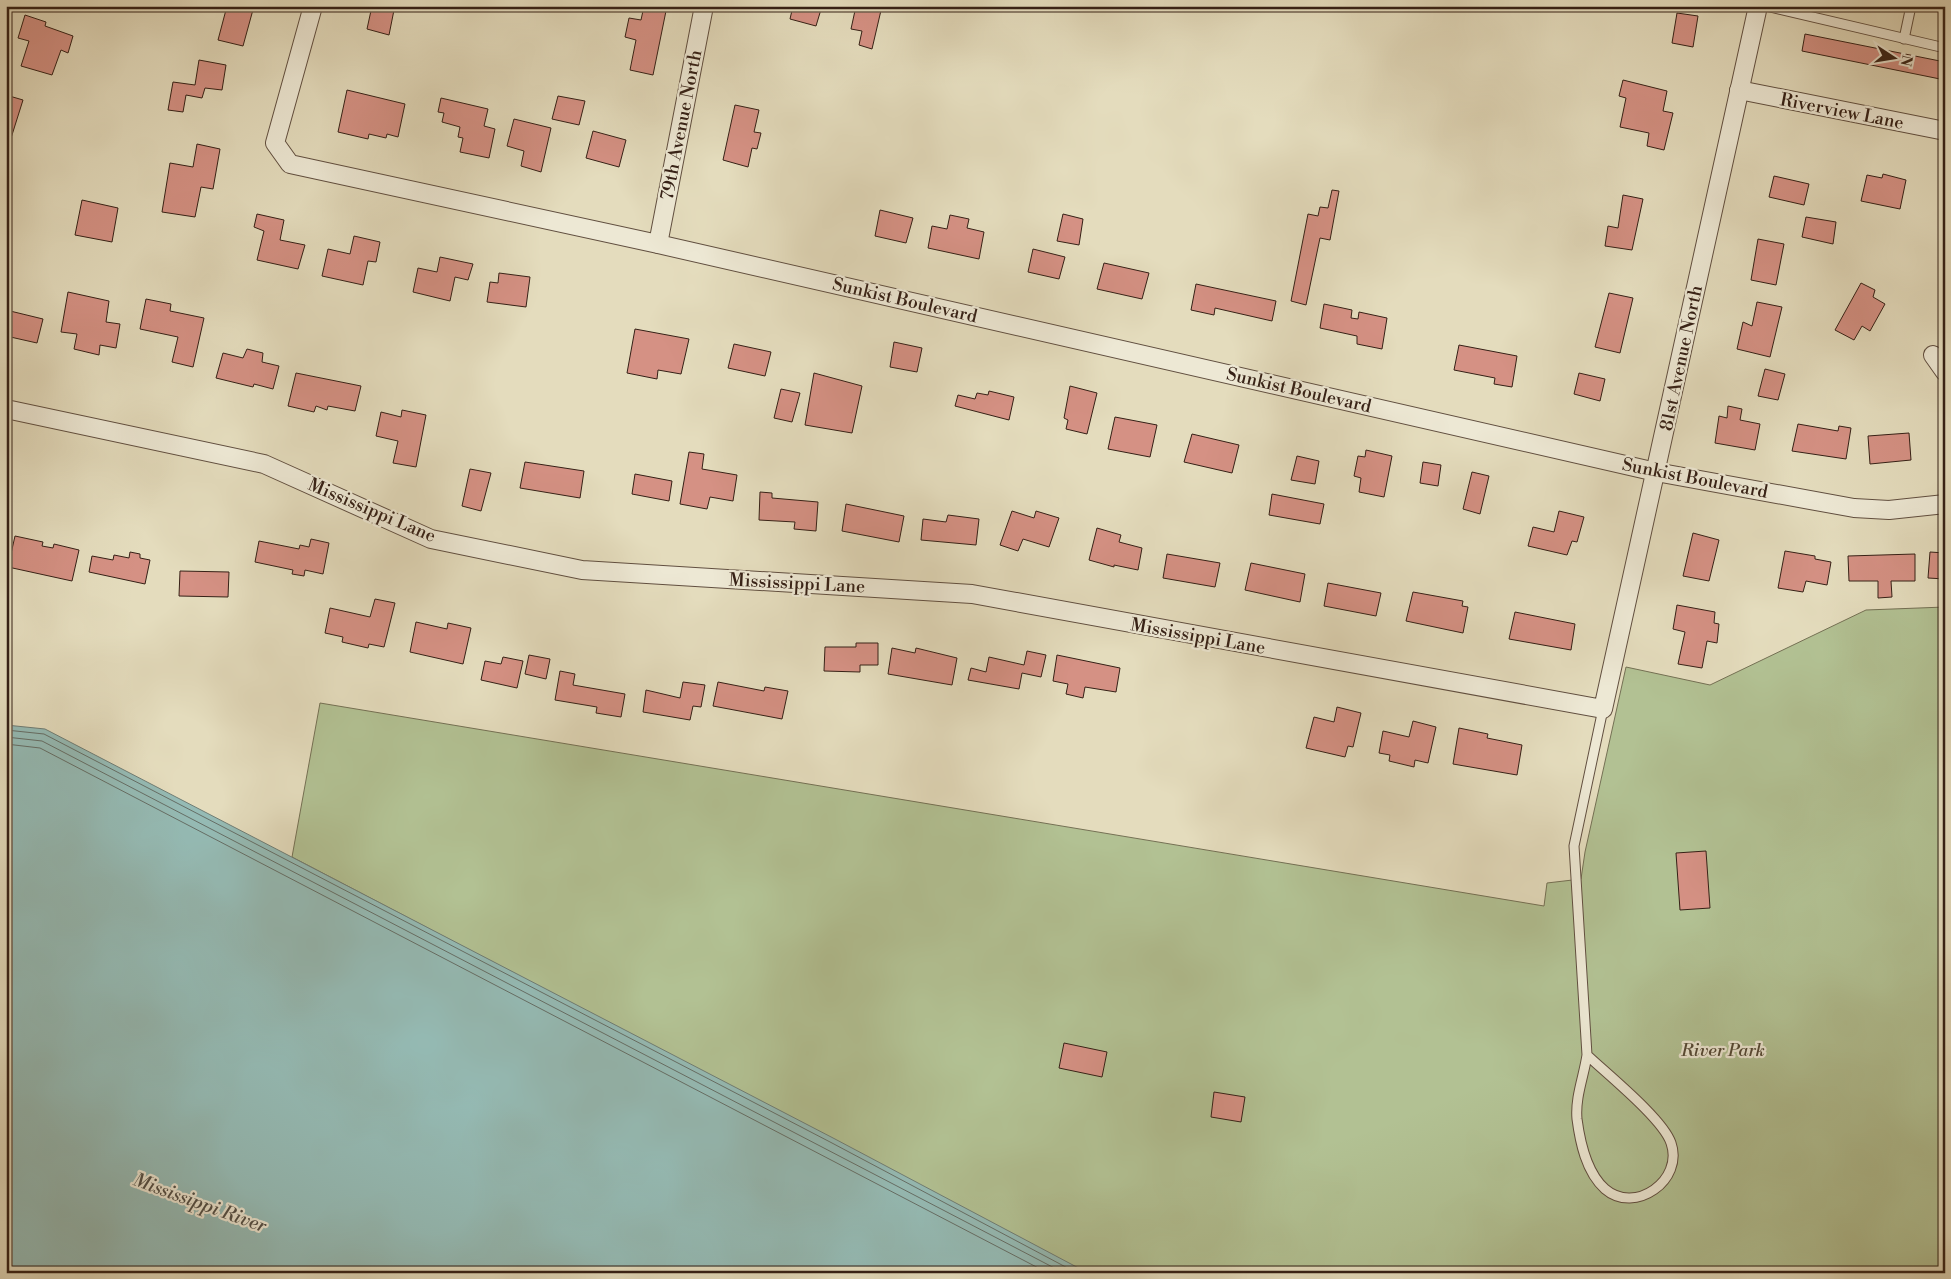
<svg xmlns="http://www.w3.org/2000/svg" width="1951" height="1279" font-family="'Libre Bodoni',serif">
	<rect width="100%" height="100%" fill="#e4dcbd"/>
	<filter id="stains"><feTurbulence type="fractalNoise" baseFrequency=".004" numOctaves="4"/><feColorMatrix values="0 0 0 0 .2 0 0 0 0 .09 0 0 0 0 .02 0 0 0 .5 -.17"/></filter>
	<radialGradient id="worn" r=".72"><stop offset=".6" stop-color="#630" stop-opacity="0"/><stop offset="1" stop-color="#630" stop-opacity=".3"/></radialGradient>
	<polygon fill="#b2c193" stroke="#747054" points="1945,607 1945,1273 1087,1273 292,857 320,703 1544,906 1547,883 1581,879 1585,852 1626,667 1710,685 1866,610"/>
	<polygon fill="#95bbb5" stroke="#6f7d75" points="6,725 45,729 835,1139 1088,1273 6,1273"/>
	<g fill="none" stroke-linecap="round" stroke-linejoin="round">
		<g stroke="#656e66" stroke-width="1">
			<polyline points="6,730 44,734 832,1143 1077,1273"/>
			<polyline points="6,737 42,741 1064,1273"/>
			<polyline points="6,744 40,748 1048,1273"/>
		</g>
	</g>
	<g fill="#d59184" stroke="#352016">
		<polygon points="227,6 254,6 243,46 218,40"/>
		<polygon points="372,6 394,10 389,35 367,29"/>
		<polygon points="644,6 667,6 653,75 630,70 636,40 625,37 629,18 641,20"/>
		<polygon points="793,6 822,6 816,26 790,19"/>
		<polygon points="856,6 882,6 872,49 859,45 862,31 851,29"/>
		<polygon points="1073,6 1094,6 1093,9"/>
		<polygon points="1190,6 1215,6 1213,11"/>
		<polygon points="1677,13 1698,16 1693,47 1672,43"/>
		<polygon points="25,15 46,22 45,26 73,36 68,53 61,50 52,75 21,66 29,41 18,38"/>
		<polygon points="1805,34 1945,62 1945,80 1802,51"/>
		<polygon points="199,60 226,65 222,90 205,88 202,98 186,95 183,112 168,110 173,82 195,85"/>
		<polygon points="1623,80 1667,91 1663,111 1673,113 1664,150 1647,146 1649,133 1620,127 1626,98 1619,96"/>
		<polygon points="347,90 405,104 398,137 387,134 386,138 369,134 368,139 338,132"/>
		<polygon points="6,95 23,100 6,154"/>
		<polygon points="558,96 585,101 579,125 552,119"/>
		<polygon points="441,98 488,109 484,126 495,129 489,158 460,152 463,138 458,137 460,127 442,122 444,113 438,112"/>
		<polygon points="735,105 759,110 754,132 761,133 757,149 752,148 748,167 723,160"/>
		<polygon points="514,119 551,128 541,172 521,166 524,151 507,146"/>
		<polygon points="593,131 626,140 619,167 586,158"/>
		<polygon points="197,144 220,149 213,189 201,187 195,217 162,212 170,163 193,167"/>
		<polygon points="1883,174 1906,180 1900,209 1861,201 1867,175 1882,178"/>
		<polygon points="1774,176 1809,184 1804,205 1769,197"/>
		<polygon points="1332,190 1339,191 1330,240 1320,238 1306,305 1291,301 1308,214 1318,216 1320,207 1328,208"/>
		<polygon points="1623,195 1643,199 1632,250 1605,246 1608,226 1618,228"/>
		<polygon points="82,200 118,208 112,242 75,235"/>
		<polygon points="880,210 913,218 906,243 875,236"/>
		<polygon points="257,214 284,220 280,240 305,245 298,269 257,260 264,231 254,227"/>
		<polygon points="1063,214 1083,219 1079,245 1057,241"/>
		<polygon points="950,215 969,219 967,228 984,232 979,259 928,248 932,226 947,229"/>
		<polygon points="1806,217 1836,222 1833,244 1802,237"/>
		<polygon points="354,236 380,242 376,262 368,261 363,285 322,276 328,249 350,254"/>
		<polygon points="1758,239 1784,244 1776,285 1751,280"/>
		<polygon points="1033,249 1065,257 1059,279 1028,272"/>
		<polygon points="440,257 473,264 468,280 455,277 450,301 413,292 418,268 437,272"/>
		<polygon points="1104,263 1149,273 1142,299 1097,289"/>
		<polygon points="499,273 530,277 526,307 487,302 490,282 498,283"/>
		<polygon points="1861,283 1875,290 1873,297 1885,304 1870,331 1862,326 1854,340 1835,330"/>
		<polygon points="1196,284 1276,301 1272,321 1215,308 1214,315 1191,310"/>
		<polygon points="68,292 109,301 106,322 120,324 116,348 100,345 99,355 74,349 77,334 61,332"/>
		<polygon points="1609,293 1633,298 1620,353 1595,347"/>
		<polygon points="146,299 171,304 170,311 204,318 193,367 172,362 178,337 140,329"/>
		<polygon points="1757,302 1782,307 1770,357 1737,349 1743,322 1752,326"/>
		<polygon points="1324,304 1352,310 1351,318 1358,319 1359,312 1387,318 1382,349 1357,344 1357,336 1320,328"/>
		<polygon points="6,310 43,319 37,343 6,336"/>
		<polygon points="635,329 689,339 681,374 658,370 657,379 627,373"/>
		<polygon points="894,342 922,348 917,372 890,367"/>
		<polygon points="734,344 771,352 765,376 728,368"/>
		<polygon points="1459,345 1517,356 1512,387 1494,384 1495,378 1454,370"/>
		<polygon points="247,349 263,353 262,362 279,366 273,389 254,384 253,387 216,378 223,353 243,358"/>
		<polygon points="1765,369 1785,374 1778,400 1758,396"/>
		<polygon points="296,373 361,386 355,411 328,406 327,410 316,406 314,412 288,406"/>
		<polygon points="814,373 862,386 852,433 805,425"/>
		<polygon points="1579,373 1605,379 1600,401 1574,394"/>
		<polygon points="1070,386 1097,393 1087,434 1066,429 1068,420 1064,418"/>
		<polygon points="781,389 800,393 792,422 774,418"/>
		<polygon points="989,391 1014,397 1009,420 955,406 958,395 975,399 977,393 988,395"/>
		<polygon points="1728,406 1742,409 1740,420 1760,424 1755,450 1715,443 1719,416 1727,418"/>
		<polygon points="402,410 426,415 416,467 393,463 398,441 376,436 381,412 401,417"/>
		<polygon points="1115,417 1157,425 1150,457 1108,449"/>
		<polygon points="1798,424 1838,431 1839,426 1851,428 1846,459 1792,451"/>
		<polygon points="1909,433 1911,460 1870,464 1868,436"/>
		<polygon points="1192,434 1239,445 1232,473 1184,462"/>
		<polygon points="1366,450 1392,456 1384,497 1359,492 1361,478 1354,476 1358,456 1365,457"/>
		<polygon points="689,452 704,454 702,469 737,475 733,501 710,497 707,509 680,504"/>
		<polygon points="1297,456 1319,461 1315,484 1291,480"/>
		<polygon points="525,462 584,471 580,498 520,488"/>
		<polygon points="1423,462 1441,465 1438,486 1420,483"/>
		<polygon points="470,469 491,473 481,511 462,506"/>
		<polygon points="1472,472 1489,476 1480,514 1463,509"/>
		<polygon points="635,474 672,481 669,501 632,494"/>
		<polygon points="760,492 772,493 772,498 818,502 816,531 794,529 795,522 759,520"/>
		<polygon points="1272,494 1324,504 1320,524 1269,515"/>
		<polygon points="846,504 904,516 899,542 842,531"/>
		<polygon points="1012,511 1034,518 1036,511 1059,518 1049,547 1023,539 1018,551 1000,545"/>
		<polygon points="1559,511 1584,517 1577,542 1572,541 1567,555 1528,546 1533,527 1554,532"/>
		<polygon points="6,512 11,512 6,534"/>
		<polygon points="948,515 979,519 976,545 921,540 923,519 946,522"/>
		<polygon points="1097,528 1121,535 1119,542 1142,548 1138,570 1114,565 1114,567 1089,560"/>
		<polygon points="1693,533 1719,540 1709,581 1683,576"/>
		<polygon points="15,536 43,542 42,546 53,548 54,544 79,550 72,581 8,567"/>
		<polygon points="311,539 329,543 323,574 305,570 304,576 292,574 293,570 255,562 259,541 299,549 300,545 309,547"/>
		<polygon points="1785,551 1815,556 1815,559 1831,562 1827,585 1806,581 1803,592 1778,588"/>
		<polygon points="130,552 140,554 140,558 150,560 145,584 89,572 92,556 113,560 114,555 129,558"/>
		<polygon points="1930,552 1945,553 1945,579 1928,578"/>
		<polygon points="1167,554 1220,563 1215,587 1163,578"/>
		<polygon points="1915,554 1915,581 1891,581 1892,597 1878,598 1878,581 1849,581 1848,556"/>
		<polygon points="1251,563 1305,574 1300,602 1245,590"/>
		<polygon points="180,571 229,572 228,597 179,596"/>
		<polygon points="1328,583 1381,593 1376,616 1324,606"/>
		<polygon points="1413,592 1463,601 1462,606 1468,607 1463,633 1406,621"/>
		<polygon points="375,599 395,603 384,647 369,644 368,648 342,642 343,637 325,633 330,608 370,617"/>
		<polygon points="1677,605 1715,612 1714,623 1719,624 1717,643 1707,641 1702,668 1678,664 1685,632 1673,629"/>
		<polygon points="1515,612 1575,624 1571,650 1509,639"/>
		<polygon points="416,622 447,629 448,623 471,628 463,664 410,652"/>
		<polygon points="856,643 878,643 878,665 860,665 860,672 824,671 825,647 856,647"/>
		<polygon points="892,648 915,653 916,648 957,658 952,685 888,674"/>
		<polygon points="1027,651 1046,655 1041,677 1022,673 1019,689 968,680 971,668 986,672 989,657 1024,665"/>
		<polygon points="529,655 550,659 546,679 525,674"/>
		<polygon points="1057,655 1120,668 1116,692 1085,687 1083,698 1066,694 1068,684 1053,681"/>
		<polygon points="503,657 523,661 517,688 481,680 485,661 501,664"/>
		<polygon points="560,671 575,674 573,685 625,694 621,717 596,713 597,707 555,700"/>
		<polygon points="683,682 705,685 701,707 693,706 690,720 643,712 646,690 680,698"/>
		<polygon points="718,682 764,691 765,687 788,691 782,719 713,706"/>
		<polygon points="1337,707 1361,713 1353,747 1348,746 1345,757 1306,748 1314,717 1334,722"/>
		<polygon points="1413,721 1436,727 1428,763 1415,760 1414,767 1389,761 1390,755 1379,753 1383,731 1409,737"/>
		<polygon points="1459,728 1488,734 1487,738 1522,745 1517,775 1453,764"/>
		<polygon points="1706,851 1710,908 1680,910 1676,853"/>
		<polygon points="1064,1043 1107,1052 1102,1077 1059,1068"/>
		<polygon points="1214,1092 1245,1097 1241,1122 1211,1117"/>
	</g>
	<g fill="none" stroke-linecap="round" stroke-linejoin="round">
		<defs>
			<g id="lane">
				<polyline points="1766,6 1945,48"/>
				<polyline points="1904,39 1911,6"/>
				<path d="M1587 1055C1607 1074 1663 1119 1671 1143 1684 1180 1635 1215 1605 1189 1586 1172 1580 1142 1577 1119 1575 1097 1584 1076 1587 1055L1574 846 1603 709"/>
			</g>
			<g id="street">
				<polyline points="313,6 275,143 290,164 658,244 1656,472 1854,508 1889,510 1945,504"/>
				<polyline points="1739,90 1945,131"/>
				<polyline points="658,244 704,6"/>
				<polyline points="1933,355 1945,372"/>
				<polyline points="6,409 264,464 431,539 582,570 972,594 1603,709 1758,6"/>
			</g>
		</defs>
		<use href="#lane" stroke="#614f40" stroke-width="11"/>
		<use href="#street" stroke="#614f40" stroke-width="20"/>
		<use href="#lane" stroke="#ede8d4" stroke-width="9"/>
		<use href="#street" stroke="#ede8d4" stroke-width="18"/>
	</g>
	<g text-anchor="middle" stroke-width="4.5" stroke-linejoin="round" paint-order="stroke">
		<g font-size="18" fill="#352016" stroke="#ede8d4">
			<text transform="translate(1842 111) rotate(11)" y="6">Riverview Lane</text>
			<text transform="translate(681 125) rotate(-79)" y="6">79th Avenue North</text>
			<text transform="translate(905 300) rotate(13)" y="6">Sunkist Boulevard</text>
			<text transform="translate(1681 358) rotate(-78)" y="6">81st Avenue North</text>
			<text transform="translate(1299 390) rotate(13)" y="6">Sunkist Boulevard</text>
			<text transform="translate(1695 478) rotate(11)" y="6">Sunkist Boulevard</text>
			<text transform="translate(372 510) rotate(23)" y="6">Mississippi Lane</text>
			<text transform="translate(797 583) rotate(3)" y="6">Mississippi Lane</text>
			<text transform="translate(1198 636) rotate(10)" y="6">Mississippi Lane</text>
		</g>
		<g font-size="18" font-style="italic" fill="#544835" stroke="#ede8d4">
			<text x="1723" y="1056">River Park</text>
		</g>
		<g font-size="19" font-style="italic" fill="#524e46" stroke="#ede8d4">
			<text transform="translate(200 1202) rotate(20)" y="7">Mississippi River</text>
		</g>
	</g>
	<rect width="1951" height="1279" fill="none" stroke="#e4dcbd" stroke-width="25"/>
	<rect x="8" y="8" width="1936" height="1264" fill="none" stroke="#352016" stroke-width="2.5"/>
	<rect x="12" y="12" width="1926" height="1254" fill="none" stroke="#352016"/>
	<g transform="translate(1894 58) rotate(102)" stroke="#ede8d4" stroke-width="4" paint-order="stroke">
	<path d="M0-4L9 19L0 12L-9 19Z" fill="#352016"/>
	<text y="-8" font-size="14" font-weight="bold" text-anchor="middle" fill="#352016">N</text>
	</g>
	<rect width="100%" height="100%" filter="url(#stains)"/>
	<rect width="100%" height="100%" fill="url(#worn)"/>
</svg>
